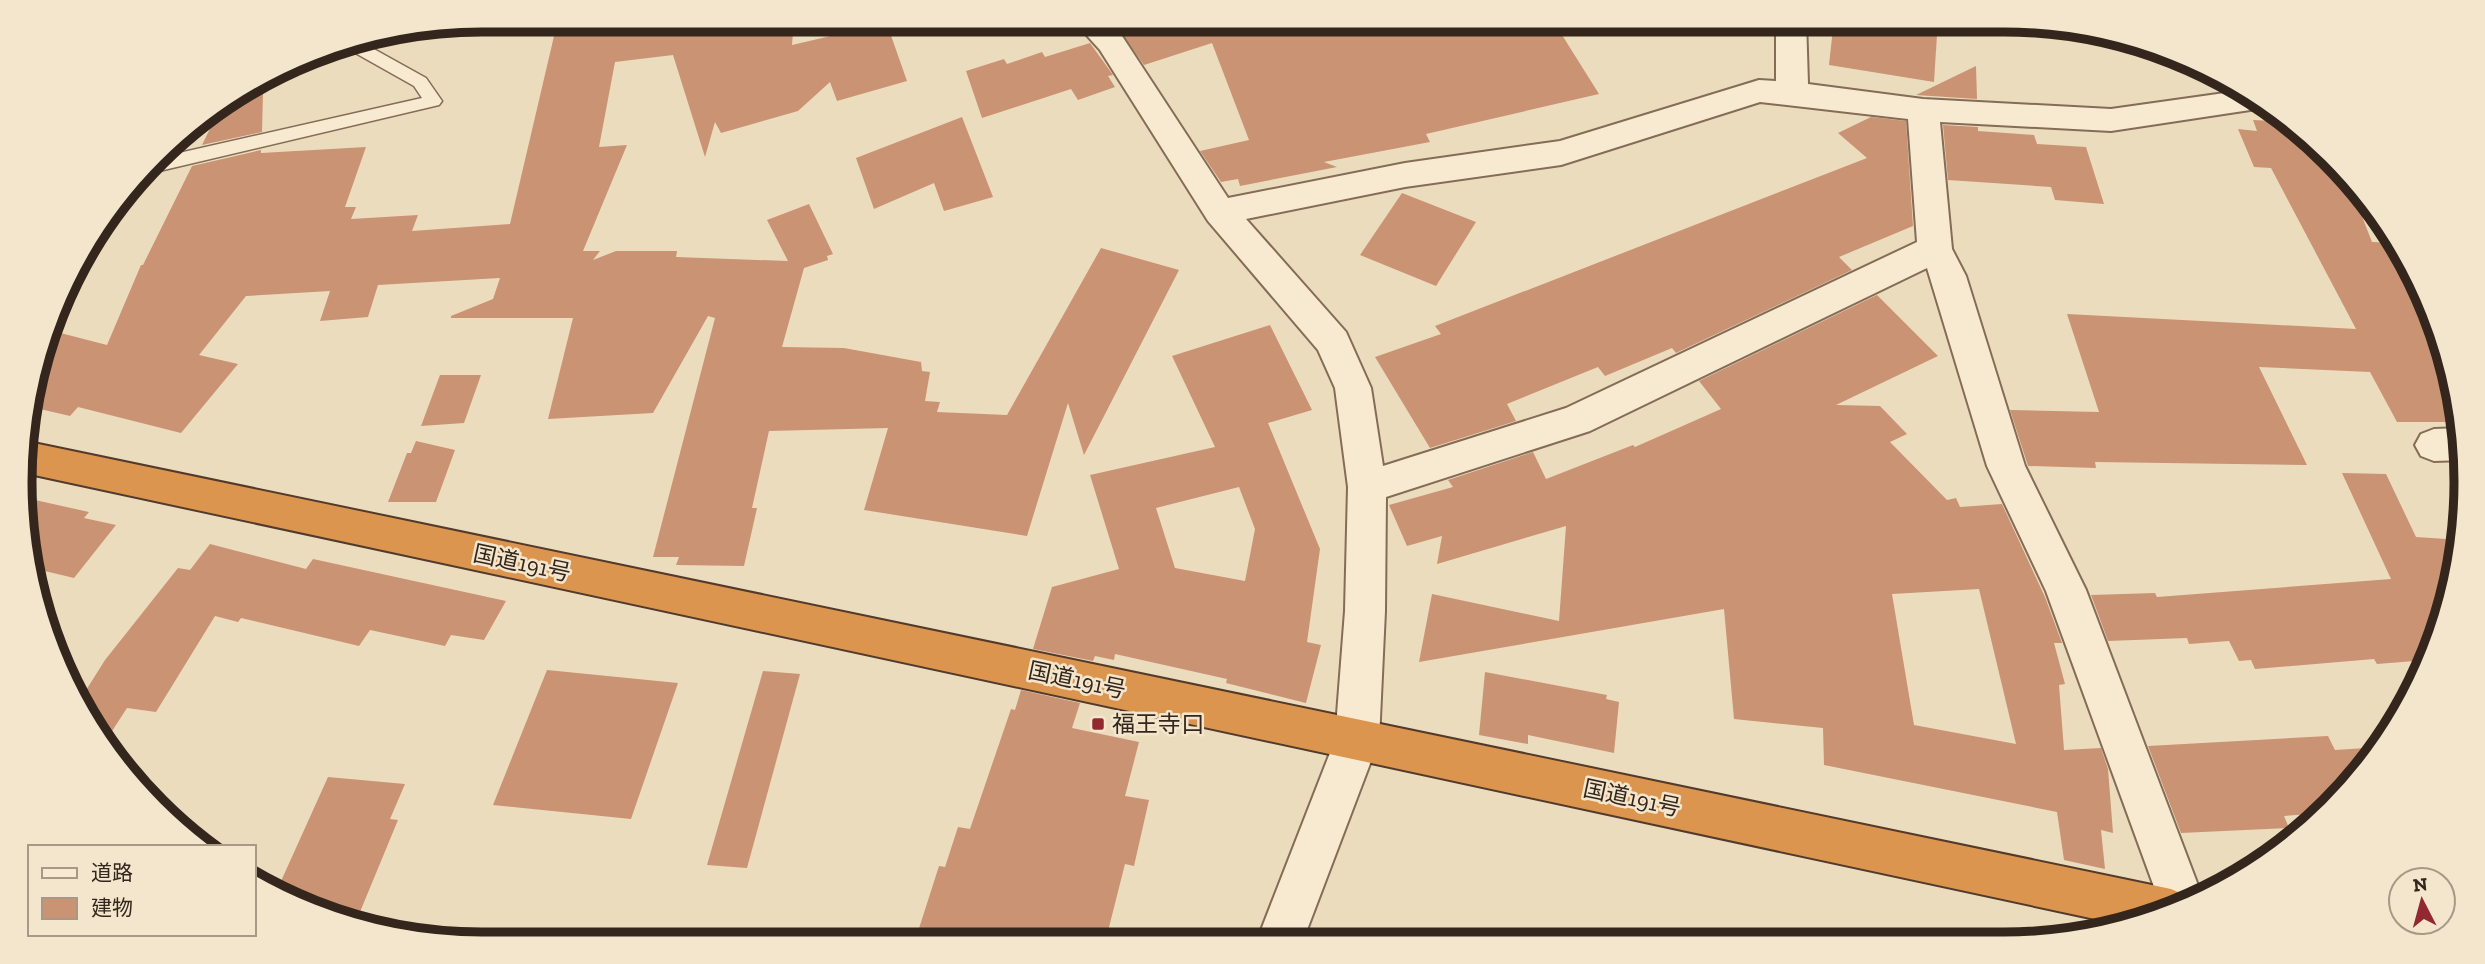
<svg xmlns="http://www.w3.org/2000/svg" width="2485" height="964" font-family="'Zilla Slab','Noto Sans JP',serif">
	<rect width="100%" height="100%" fill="#ecdcbe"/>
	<g fill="#ca9374" fill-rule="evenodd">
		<polygon points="558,19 794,19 792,45 895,21 888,27 907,81 837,101 830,82 798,111 721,133 715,122 705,157 673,55 615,62 599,147 627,145 583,251 600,251 593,260 616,251 677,251 676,257 788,261 767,220 809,204 833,254 827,256 828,260 804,268 782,347 844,348 921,362 922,371 930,372 925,401 940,402 937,412 1007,415 1101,248 1179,270 1084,455 1068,403 1027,536 864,510 888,428 769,431 752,508 757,508 744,566 676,565 679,557 653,557 715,318 708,316 653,413 548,419 573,318 451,318 451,316 493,299 500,278 378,285 368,317 320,321 330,291 246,296 199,355 238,364 181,433 78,407 70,416 27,406 45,329 107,345 141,265 143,265 192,166 261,150 261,153 366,147 345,207 356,207 351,219 418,215 412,231 510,224"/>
		<polygon points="1111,19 1552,19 1599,94 1426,134 1430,142 1324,162 1337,167 1240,186 1238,179 1221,182 1200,151 1249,140 1212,43 1144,65"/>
		<polygon points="1834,19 1938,19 1934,82 1829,65"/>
		<polygon points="1090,43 1113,75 1108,76 1115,87 1078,100 1071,89 982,118 966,71 1004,59 1007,64 1042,52 1045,57"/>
		<polygon points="1976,66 1977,99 1916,95"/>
		<polygon points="263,93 262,132 202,145 223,102"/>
		<polygon points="962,117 993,197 944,211 934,183 874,209 856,158"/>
		<polygon points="1871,117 1906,121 1913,226 1839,257 1852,270 1676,353 1672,348 1605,376 1598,367 1507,404 1516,421 1430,448 1375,357 1441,334 1435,326 1867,158 1838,133"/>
		<polygon points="2253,120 2292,122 2308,134 2345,173 2372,242 2397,243 2418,277 2450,362 2460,422 2397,422 2370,372 2259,367 2307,465 2095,462 2096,468 2028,466 2010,410 2099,412 2067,314 2356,329 2271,168 2254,167 2238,129 2257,131"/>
		<polygon points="1943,125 1978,127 1978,131 2034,135 2037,144 2086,147 2104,204 2055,200 2051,187 1948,180"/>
		<polygon points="1402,193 1476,222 1436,286 1360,255"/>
		<path d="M1877 295 1938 356 1836 405 1880 406 1907 434 1890 442 1947 500 1956 498 1960 507 2002 504 2045 597 2062 643H2054L2065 684 2059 685 2064 750 2101 748 2108 769 2113 833 2101 830 2105 869 2064 860 2057 812 1824 765 1823 728 1734 719 1724 609 1419 662 1432 594 1559 621 1566 526 1437 564 1442 536 1407 546 1389 505 1453 487 1448 480 1533 452 1546 479 1633 445 1635 447 1721 409 1699 381ZM1979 589 2016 744 1914 725 1892 594Z"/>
		<path d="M1270 325 1312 410 1268 423 1320 549 1307 642 1321 645 1306 703 1226 683 1227 679 1115 654 1114 660 1095 656 1093 661 1033 649 1052 587 1119 569 1090 475 1215 447 1172 356ZM1239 487 1255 529 1245 581 1175 568 1156 508Z"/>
		<polygon points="440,375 481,375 464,423 421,426"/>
		<polygon points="416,441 455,450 436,502 388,502 407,453 411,453"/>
		<polygon points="2342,473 2386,474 2416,537 2462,540 2441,630 2427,660 2377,664 2374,659 2255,669 2251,660 2239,661 2229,641 2189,644 2187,638 2108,641 2091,595 2155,593 2157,597 2391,579"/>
		<polygon points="26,498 89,512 84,518 116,525 74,578 28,567"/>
		<polygon points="210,544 306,569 313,559 506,601 484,640 451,635 445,646 370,630 359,646 241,618 238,622 215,616 156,712 127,708 103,745 78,703 105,660 178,568 190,570"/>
		<polygon points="547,670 678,683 631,819 493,805"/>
		<polygon points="763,671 800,674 747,868 707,865"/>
		<polygon points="1485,672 1607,695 1606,699 1619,702 1614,753 1528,735 1528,744 1479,735"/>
		<polygon points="1021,690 1080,703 1072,728 1139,742 1125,796 1149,800 1134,866 1125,864 1105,943 914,944 939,866 945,867 958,827 970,829 1011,709 1015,710"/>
		<polygon points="2328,736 2335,750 2381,747 2323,813 2284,816 2289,828 2181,833 2148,746"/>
		<polygon points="328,777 405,784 390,819 398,820 355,924 334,920 277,890"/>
	</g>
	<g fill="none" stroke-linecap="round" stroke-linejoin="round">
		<defs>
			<polygon id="lane" points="362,39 363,43 426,78 442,101 439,105 151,173 147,171 157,158 422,98 414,86 350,50 346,42"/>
			<g id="street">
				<path d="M1072 19H1105L1122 36 1228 198 1405 163 1560 141 1759 80 1776 81V19H1806L1808 84 1923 99 2111 109 2246 90 2270 107 2111 131 1940 122 1952 249 1966 276 2025 466 2086 590 2202 896 2180 909 2161 915 2153 884 2046 591 1987 466 1927 268 1590 431 1386 497 1385 611 1379 740 1302 943H1256L1335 740 1345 611 1348 487 1335 388 1318 350 1208 221 1100 50ZM1760 102 1908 119 1917 242 1566 408 1383 466 1371 388 1346 332 1246 219 1405 187 1561 165Z"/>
				<polygon points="2461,428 2464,460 2434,461 2421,456 2415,445 2421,434 2434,429"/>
			</g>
			<polygon id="highway" points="24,441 2171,889 2187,896 2190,903 2180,909 2123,925 25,473"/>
		</defs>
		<use href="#lane" stroke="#846c57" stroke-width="3"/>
		<use href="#street" stroke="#846c57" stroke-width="4"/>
		<use href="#highway" stroke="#523b2c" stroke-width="4"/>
		<use href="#lane" fill="#f8ead1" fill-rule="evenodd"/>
		<use href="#street" fill="#f8ead1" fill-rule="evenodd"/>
		<use href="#highway" fill="#dc954e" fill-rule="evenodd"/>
	</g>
	<rect fill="#922930" stroke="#f4e6cd" stroke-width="2.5" x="1091" y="717" width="14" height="14" rx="3.5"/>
	<g text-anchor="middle" stroke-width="5" stroke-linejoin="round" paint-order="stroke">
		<g font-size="23" fill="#34261c" stroke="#f4e6cd">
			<text transform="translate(522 563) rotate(12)" y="8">国道191号</text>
			<text transform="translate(1077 680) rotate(12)" y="8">国道191号</text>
			<text transform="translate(1632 798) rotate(12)" y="8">国道191号</text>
		</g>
		<g font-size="23" fill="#34261c" stroke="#f4e6cd" text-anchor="start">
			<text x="1112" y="732">福王寺口</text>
		</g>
	</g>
	<path d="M0 0H2485V964H0ZM482 32H2004A450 450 0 0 1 2454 482V482A450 450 0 0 1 2004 932H482A450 450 0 0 1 32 482V482A450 450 0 0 1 482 32Z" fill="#f4e6cd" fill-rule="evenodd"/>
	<path fill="none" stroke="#34261c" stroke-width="9" d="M482 32H2004A450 450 0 0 1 2454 482V482A450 450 0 0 1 2004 932H482A450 450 0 0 1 32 482V482A450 450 0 0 1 482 32Z"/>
	<rect x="28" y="845" width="228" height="91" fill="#f4e6cd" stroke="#a79986" stroke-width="2"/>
	<rect x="42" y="868" width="35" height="10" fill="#f8ead1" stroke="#a79986" stroke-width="2"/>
	<text x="91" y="880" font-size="21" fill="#34261c">道路</text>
	<rect x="42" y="898" width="35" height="21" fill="#ca9374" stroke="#a79986" stroke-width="2"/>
	<text x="91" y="915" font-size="21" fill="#34261c">建物</text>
	<g transform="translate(2422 901) rotate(354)"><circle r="33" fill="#f4e6cd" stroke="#a79986" stroke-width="2"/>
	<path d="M0-5L12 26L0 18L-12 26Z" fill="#922930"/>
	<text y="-10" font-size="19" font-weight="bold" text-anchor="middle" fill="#34261c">N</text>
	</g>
</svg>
